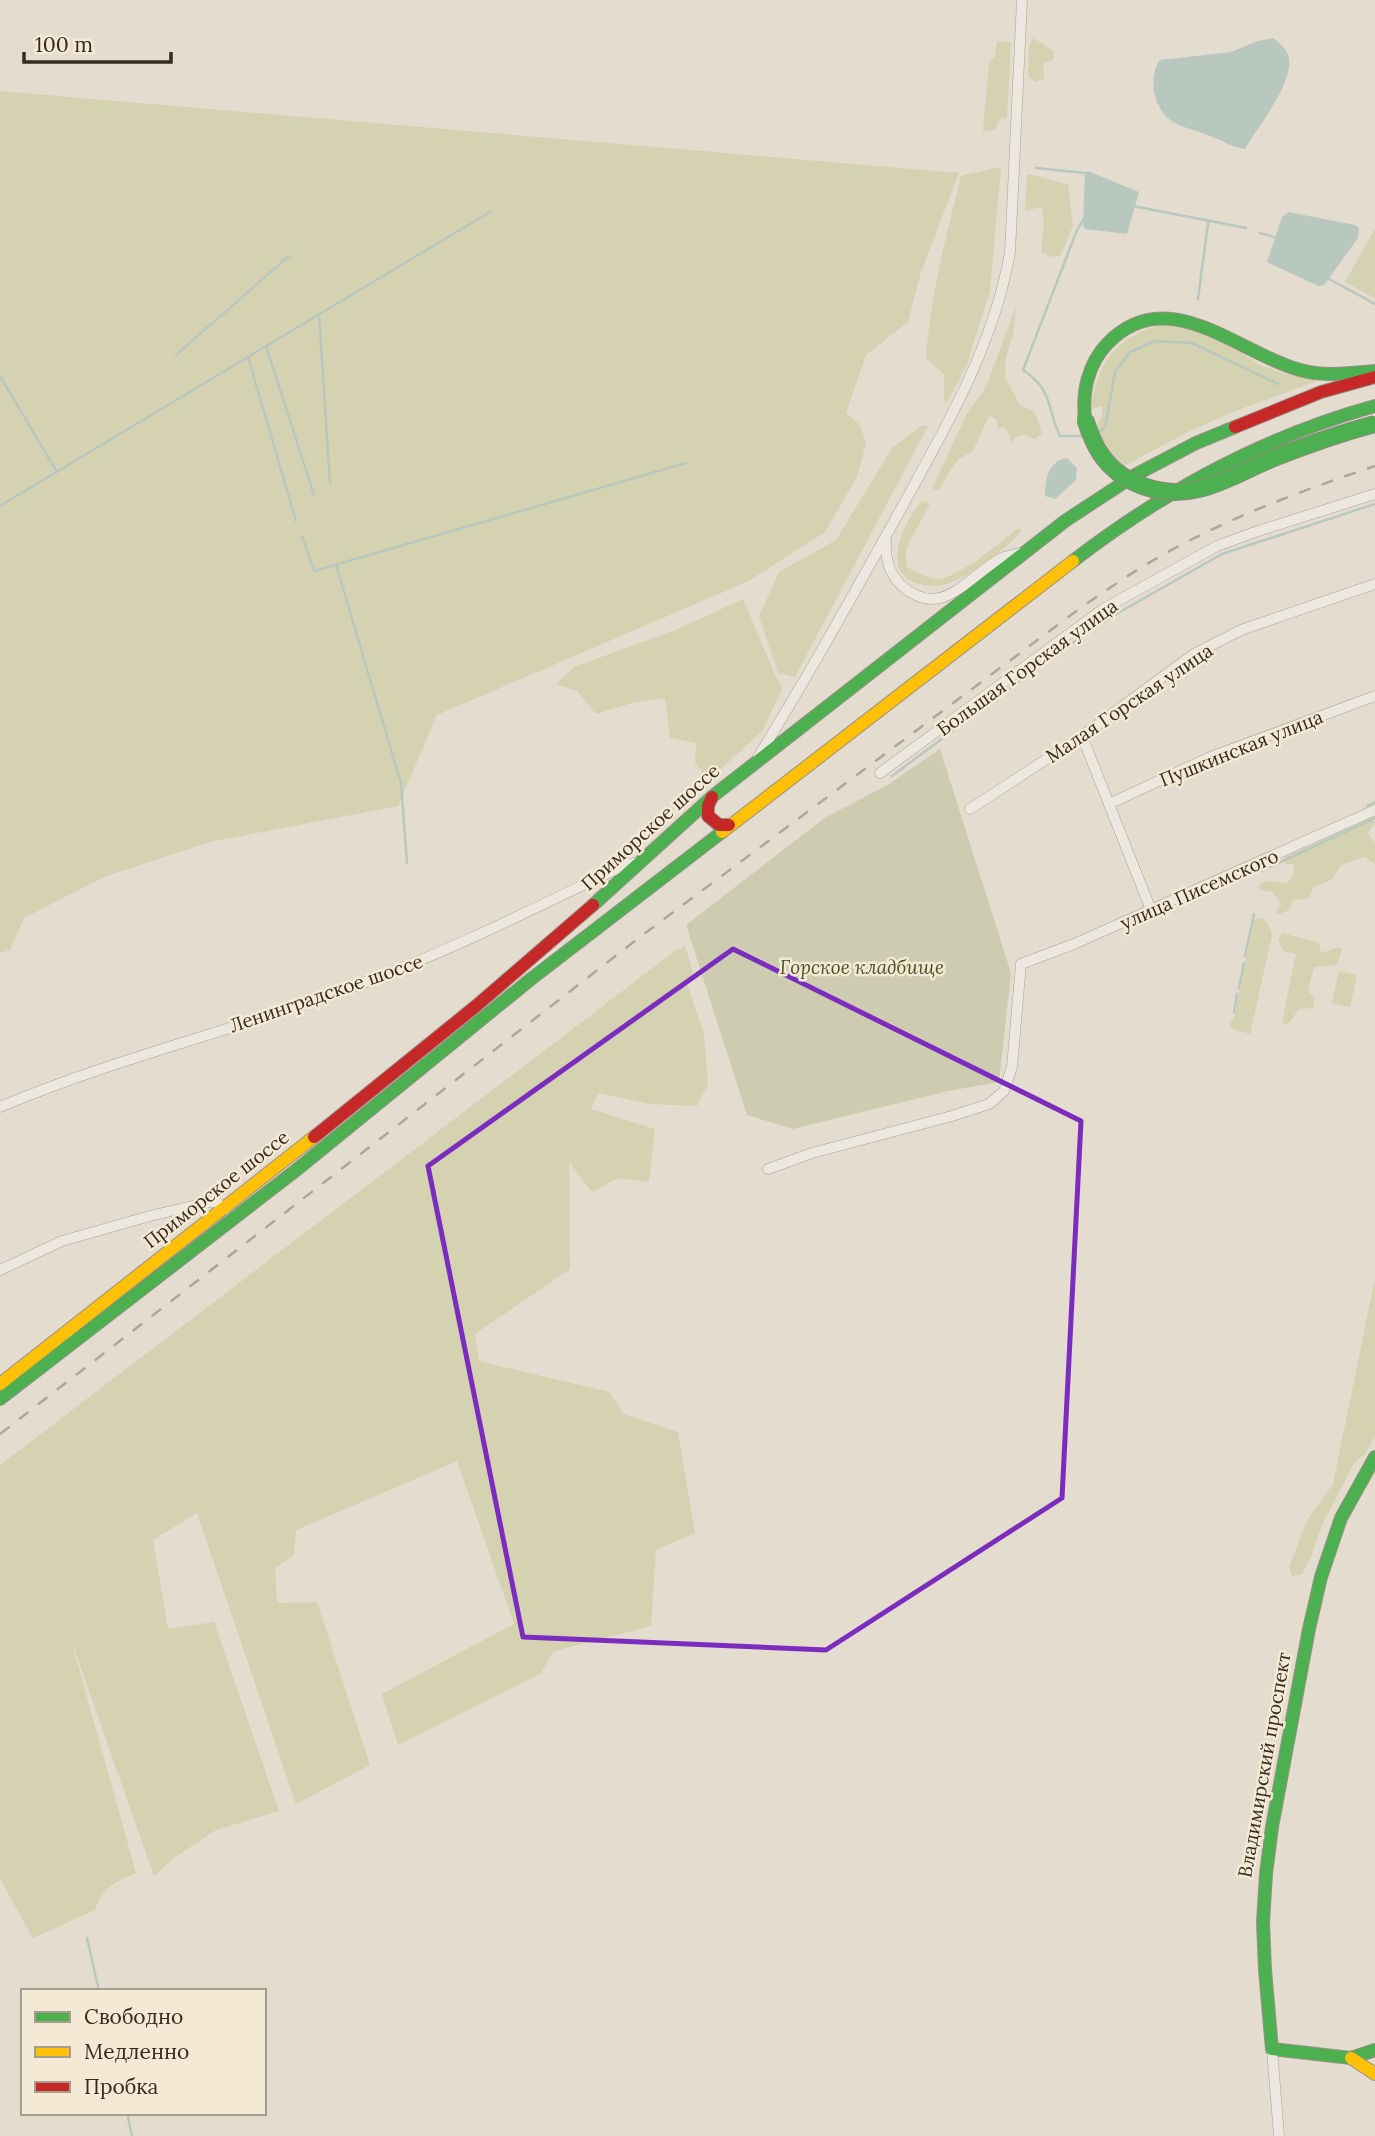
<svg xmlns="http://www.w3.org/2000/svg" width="1375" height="2136" font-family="Lora,serif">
	<rect width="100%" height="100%" fill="#e4dcce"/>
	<g fill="#d4d2b1">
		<polygon points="1034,38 1054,52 1053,60 1043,64 1044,79 1035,82 1028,76 1029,45"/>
		<polygon points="997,41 1011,42 1007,117 1000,119 995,130 983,131 989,62 995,57"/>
		<polygon points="0,91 959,173 921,272 908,322 866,355 846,413 861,426 866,444 857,477 825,532 749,581 437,715 398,806 210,842 104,877 24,918 10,950 0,953"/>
		<path d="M1001 167 990 291 967 364 947 403 944 400V374L926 359C930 296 946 237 961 176Z"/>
		<polygon points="1027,174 1068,184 1073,226 1060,256 1052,257 1041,252 1044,220 1041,207 1025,211"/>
		<polygon points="1375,229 1375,298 1345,282"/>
		<polygon points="1016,307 1013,334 1005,362 1005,378 1020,405 1035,413 1042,433 1035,439 1024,435 1016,437 1011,444 1009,433 1002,426 999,430 996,419 989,416 973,451 959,459 950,470 940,489 932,489 967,413 986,387"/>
		<path d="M1160 325 1184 326 1230 345 1258 364 1285 374 1314 379 1315 382 1238 410 1192 430 1124 466 1103 445 1095 428 1102 416V406L1090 408C1100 360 1113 340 1160 325Z"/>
		<polygon points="921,426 928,426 795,677 778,673 759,616 779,572 836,540 892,448"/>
		<path d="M922 501 930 503C922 525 901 543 907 567 916 572 928 579 938 579 959 578 1000 542 1017 529L1022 530C1006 550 968 578 943 585 934 587 925 586 916 583 879 571 905 520 922 501Z"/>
		<polygon points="743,599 777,679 783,687 763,730 708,781 695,762 696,743 670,738 665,698 635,702 596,714 577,691 556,684 574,667 678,629"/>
		<polygon points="1372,817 1375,823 1368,833 1375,844 1375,864 1365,857 1341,865 1331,880 1314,887 1307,899 1292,900 1289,910 1279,914 1276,912 1281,903 1272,892 1260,890 1260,884 1266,881 1287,883 1293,876 1294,864 1286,864 1282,860 1286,856"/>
		<polygon points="1262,918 1268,924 1272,935 1250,1034 1230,1028 1231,1021 1234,1018 1254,920"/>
		<polygon points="1282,933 1320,943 1320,950 1324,953 1338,947 1342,949 1337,965 1314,967 1308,991 1315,998 1313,1008 1299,1009 1287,1025 1282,1022 1296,954 1283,951 1278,939"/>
		<path d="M685 946 693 972 686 981 704 1033 708 1084 697 1106 650 1104 598 1093 591 1109 655 1129 649 1182 618 1178 592 1192 569 1162 570 1269 475 1334 479 1361 609 1392 624 1414 678 1432 695 1533 656 1550 651 1626 554 1651 540 1674 398 1745 382 1694 514 1624 457 1461 296 1530 294 1555 275 1568 277 1603 317 1602 370 1765 296 1804 197 1513 153 1540 168 1629 214 1622 279 1811 216 1830 174 1858 154 1876 71 1640 136 1873C116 1881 102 1888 95 1910L33 1938 0 1879V1465L675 951Z"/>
		<polygon points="1339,971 1357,975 1350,1007 1332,1003"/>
		<polygon points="1375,1278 1375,1436 1365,1454 1354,1463 1322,1525 1310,1559 1302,1574 1292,1576 1289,1568 1307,1520 1333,1484"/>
	</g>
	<polygon fill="#ceccb0" points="940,749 1011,973 999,1082 948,1091 793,1129 747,1115 686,925 826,817 886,786"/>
	<g fill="#b9c8be">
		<path d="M1273 38C1280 43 1288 50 1289 59 1292 86 1258 126 1245 149 1233 148 1221 140 1210 136 1197 130 1180 128 1169 119 1153 106 1148 76 1160 60L1231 52 1258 41Z"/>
		<polygon points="1088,171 1139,192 1127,234 1085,229 1083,225 1085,173"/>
		<polygon points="1288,212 1355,225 1359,228 1358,238 1324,285 1318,286 1267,262 1282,217"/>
		<path d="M1067 458 1077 468 1076 480 1055 499 1045 496C1045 480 1048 461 1067 458Z"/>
	</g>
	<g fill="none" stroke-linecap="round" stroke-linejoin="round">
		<g stroke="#b9c8be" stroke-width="2.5">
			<polyline points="1036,168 1085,173"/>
			<polyline points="1133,206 1246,228"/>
			<polyline points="1260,233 1277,238"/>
			<polyline points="1329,279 1375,304"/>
			<polyline points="1198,299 1208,223"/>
			<polyline points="319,314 330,484"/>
			<polyline points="266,346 314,495"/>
			<polyline points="176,355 289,256"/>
			<polyline points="248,357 490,212"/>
			<polyline points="0,376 57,472"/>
			<polyline points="1098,433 1105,427 1115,372 1130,352 1155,341 1192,343 1278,384"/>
			<path d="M1085 436H1060C1046 407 1054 391 1023 370L1077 230 1083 220 1086 219"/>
			<polyline points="0,506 248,357 296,521"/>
			<polyline points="302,536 314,571 686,463"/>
			<polyline points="336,565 401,783 407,863"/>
			<polyline points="892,776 1049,659 1111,617 1222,554 1375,504"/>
			<polyline points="1367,806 1375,802"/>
			<polyline points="1261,871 1375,818"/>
			<polyline points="1245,956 1254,914"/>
			<polyline points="1239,988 1244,963"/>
			<polyline points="1234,1012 1237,994"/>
			<polyline points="87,1938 99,1991"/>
			<polyline points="127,2113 132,2136"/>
		</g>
		<defs>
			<g id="street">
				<path d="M886 541C885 557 889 573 901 585 941 622 968 576 1000 559 1005 556 1014 555 1020 553"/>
				<polyline points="1082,736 1151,910"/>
				<path d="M758 757C807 678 852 597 897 516 943 432 994 347 1010 252L1022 0"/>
				<polyline points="880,773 1103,609 1217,546 1258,531 1375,494"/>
				<polyline points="1109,804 1208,758 1375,696"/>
				<polyline points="970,809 1082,736 1194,654 1241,630 1375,584"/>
				<path d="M0 1107C116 1058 240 1029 358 985 450 951 537 907 625 865L642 861"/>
				<polyline points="768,1169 812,1153 952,1116 989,1104 1004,1091 1012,1067 1021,964 1074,944 1375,810"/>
				<polyline points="0,1270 62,1241 150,1216 209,1202 216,1202 225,1209"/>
				<polyline points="1272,2049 1279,2136"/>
			</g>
			<g id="fast">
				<path d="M1085 419C1082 392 1088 364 1107 344 1167 280 1239 354 1300 370 1324 377 1350 373 1375 371"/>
				<path d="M1073 561C1165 490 1263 437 1375 406"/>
				<polyline points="593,905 713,796 1065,521 1135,475 1196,443 1235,427"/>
				<polyline points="0,1399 295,1171 531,979 722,832"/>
				<polyline points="1375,1457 1341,1518 1321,1577 1309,1629 1272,1827 1266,1874 1263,1922 1265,1970 1272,2049 1351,2058 1375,2050"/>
			</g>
			<g id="slow">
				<polyline points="722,832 1073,561"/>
				<polyline points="0,1384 314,1137"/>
				<polyline points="1351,2058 1375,2074"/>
			</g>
			<g id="jam">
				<polyline points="1235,427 1321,392 1375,377"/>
				<polyline points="712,797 708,806 708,816 719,825 729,825"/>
				<polyline points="314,1137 476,1006 593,905"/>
			</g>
		</defs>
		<use href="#street" stroke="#a9a196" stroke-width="11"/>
		<use href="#fast" stroke="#999186" stroke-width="14"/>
		<use href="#slow" stroke="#999186" stroke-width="14"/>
		<use href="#jam" stroke="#999186" stroke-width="14"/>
		<use href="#street" stroke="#ece8df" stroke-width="10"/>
		<use href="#fast" stroke="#4caf50" stroke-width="12"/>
		<use href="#slow" stroke="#ffc107" stroke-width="12"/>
		<use href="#jam" stroke="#c62828" stroke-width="12"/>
		<path stroke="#aca69f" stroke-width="2.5" stroke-dasharray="12 12" stroke-linecap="butt" d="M0 1434 640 937 1083 606C1103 593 1122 579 1142 567 1214 523 1295 493 1375 466"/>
		<defs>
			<path id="fast-bridge" d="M1085 419C1089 431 1093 443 1100 453 1121 485 1163 498 1199 489 1225 483 1249 468 1274 458 1307 445 1341 433 1375 424"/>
		</defs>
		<use href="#fast-bridge" stroke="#8f877d" stroke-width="18" stroke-linecap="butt"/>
		<use href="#fast-bridge" stroke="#4caf50" stroke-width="16"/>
	</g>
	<path fill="none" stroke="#7b2cbf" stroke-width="5" stroke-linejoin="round" d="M733 949 1081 1121 1062 1498 826 1650 523 1637 428 1166Z"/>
	<g text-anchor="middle" stroke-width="5" stroke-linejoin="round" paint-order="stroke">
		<g font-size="19" fill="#372a1f" stroke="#f4e9d4">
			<text transform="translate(1027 667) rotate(-36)" y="7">Большая Горская улица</text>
			<text transform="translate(1129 703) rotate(-34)" y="7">Малая Горская улица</text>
			<text transform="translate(1241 748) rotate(-22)" y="7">Пушкинская улица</text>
			<text transform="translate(650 827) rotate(-42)" y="7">Приморское шоссе</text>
			<text transform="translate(1199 889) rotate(-24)" y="7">улица Писемского</text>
			<text transform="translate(326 993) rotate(-19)" y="7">Ленинградское шоссе</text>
			<text transform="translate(216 1189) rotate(-38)" y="7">Приморское шоссе</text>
			<text transform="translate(1264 1765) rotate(-80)" y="7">Владимирский проспект</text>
		</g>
		<g font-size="19" font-style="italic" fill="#4a5326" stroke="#f4e9d4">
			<text x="862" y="974">Горское кладбище</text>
		</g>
	</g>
	<rect x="21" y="1989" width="245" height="126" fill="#f4e9d4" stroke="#a89d8c" stroke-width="2"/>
	<rect x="35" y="2012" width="35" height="10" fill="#4caf50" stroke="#a89d8c" stroke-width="2"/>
	<text x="84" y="2024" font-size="21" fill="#372a1f">Свободно</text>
	<rect x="35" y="2047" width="35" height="10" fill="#ffc107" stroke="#a89d8c" stroke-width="2"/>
	<text x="84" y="2059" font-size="21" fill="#372a1f">Медленно</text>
	<rect x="35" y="2082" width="35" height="10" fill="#c62828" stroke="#a89d8c" stroke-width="2"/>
	<text x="84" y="2094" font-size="21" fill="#372a1f">Пробка</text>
	<path d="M24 52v10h147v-10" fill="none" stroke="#372a1f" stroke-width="3.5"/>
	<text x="35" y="52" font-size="21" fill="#372a1f" stroke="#f4e9d4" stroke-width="5" paint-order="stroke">100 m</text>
</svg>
